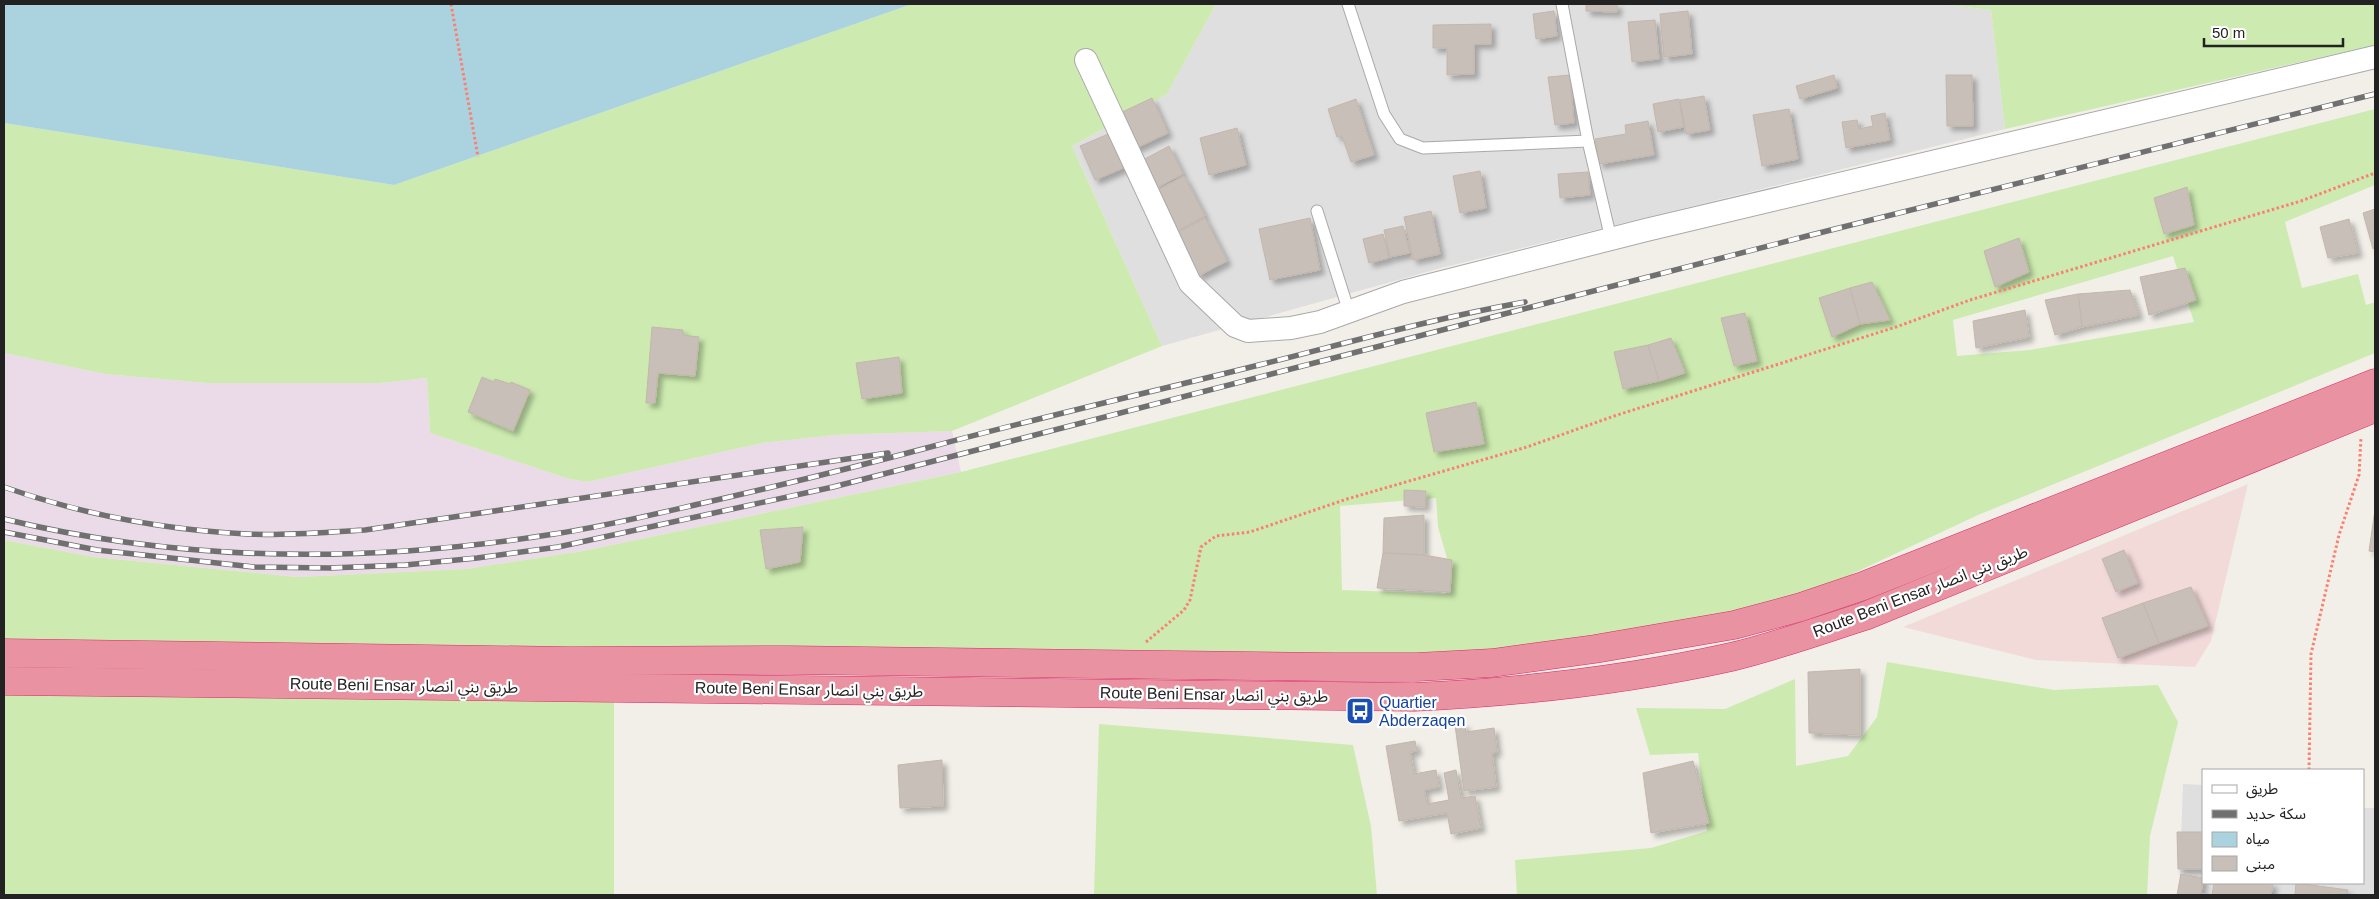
<svg xmlns="http://www.w3.org/2000/svg" width="2379" height="899" font-family="Arial,'Noto Sans Arabic',sans-serif">
	<defs>
		<filter id="shadow"><feDropShadow dx="4.5" dy="4.5" stdDeviation="2.5" flood-color="#0004"/></filter>
	</defs>
	<rect width="100%" height="100%" fill="#f2efe9"/>
	<g fill="#e0dfdf">
		<polygon points="1216,4 1941,4 1991,10 2005,129 1441,268 1162,346 1072,146 1167,94"/>
		<polygon points="2183,784 2203,785 2203,883 2363,883 2363,808 2375,808 2375,895 2179,895"/>
	</g>
	<polygon fill="#f2dad9" points="2248,484 2211,641 2195,667 2036,660 1903,627"/>
	<polygon fill="#ebdbe8" points="4,353 105,374 207,383 380,383 427,378 430,433 566,478 587,482 762,443 834,435 952,431 961,472 583,551 466,569 298,577 94,557 4,540"/>
	<g fill="#cdebb0" fill-rule="evenodd">
		<polygon points="912,4 1216,4 1167,94 1072,146 1162,346 952,431 835,435 762,443 587,482 566,478 430,433 427,378 380,383 207,383 105,374 4,353 4,123 394,185"/>
		<polygon points="1941,4 2375,4 2375,45 2005,129 1991,10"/>
		<path d="M2375 109V185L2285 222 2302 288 2358 274 2366 305 2375 302V353L1978 515 1801 598 1637 636 1455 656 4 649V540L94 557 298 577 466 569 583 551 961 472ZM2173 256 2194 322 2029 350 1957 356 1953 320ZM1436 498 1438 527 1449 565 1446 594 1342 590 1340 506Z"/>
		<polygon points="1887,662 2054,690 2158,685 2178,722 2150,836 2147,895 1517,895 1515,860 1651,848 1707,831 1698,753 1650,755 1636,708 1725,709 1795,679 1796,766 1848,756 1877,717"/>
		<polygon points="4,695 614,698 614,895 4,895"/>
		<polygon points="1099,724 1353,745 1371,826 1377,895 1094,895"/>
	</g>
	<polygon fill="#aad3df" points="4,4 912,4 394,185 4,123"/>
	<g fill="#c7bfb8" stroke="#c4b6ab" filter="url(#shadow)">
		<polygon points="1586,4 1617,4 1617,12 1586,11"/>
		<polygon points="1554,11 1557,36 1536,39 1533,14"/>
		<polygon points="1688,11 1692,54 1664,57 1660,14"/>
		<polygon points="1655,20 1659,59 1632,62 1628,22"/>
		<polygon points="1491,24 1491,44 1474,44 1474,74 1447,75 1447,48 1433,48 1433,25"/>
		<polygon points="1570,75 1574,123 1555,125 1548,77"/>
		<polygon points="1834,75 1837,88 1800,99 1796,86"/>
		<polygon points="1946,75 1972,75 1973,126 1947,126"/>
		<polygon points="1704,96 1710,130 1686,134 1680,100"/>
		<polygon points="1152,98 1168,133 1134,149 1118,114"/>
		<polygon points="1356,99 1374,155 1351,162 1342,136 1337,137 1328,109"/>
		<polygon points="1679,99 1684,127 1658,132 1653,104"/>
		<polygon points="1789,109 1798,159 1762,166 1753,115"/>
		<polygon points="1885,113 1890,140 1846,148 1842,122 1857,120 1859,129 1873,126 1871,116"/>
		<polygon points="1648,121 1654,155 1599,164 1595,139 1626,134 1625,125"/>
		<polygon points="1237,128 1246,165 1209,175 1200,138"/>
		<polygon points="1113,132 1128,166 1095,180 1080,146"/>
		<polygon points="1169,146 1183,174 1156,188 1141,161"/>
		<polygon points="1480,171 1486,208 1460,213 1453,176"/>
		<polygon points="1588,172 1590,195 1560,198 1558,174"/>
		<polygon points="1184,176 1205,216 1176,232 1154,192"/>
		<polygon points="2187,187 2194,225 2164,234 2154,198"/>
		<polygon points="2375,209 2375,248 2373,249 2363,213"/>
		<polygon points="1431,211 1440,254 1413,260 1404,217"/>
		<polygon points="1205,218 1227,261 1198,276 1176,233"/>
		<polygon points="1310,218 1320,270 1270,280 1259,229"/>
		<polygon points="2349,219 2358,253 2328,258 2320,227"/>
		<polygon points="1403,226 1410,253 1390,257 1384,230"/>
		<polygon points="1383,234 1389,258 1369,263 1363,239"/>
		<polygon points="2019,238 2029,272 1995,287 1984,251"/>
		<polygon points="2185,268 2196,300 2149,315 2140,277"/>
		<polygon points="1872,282 1890,320 1860,324 1850,288"/>
		<polygon points="1850,288 1860,324 1832,337 1819,298"/>
		<polygon points="2130,290 2139,315 2082,327 2078,294"/>
		<polygon points="2078,294 2082,327 2055,335 2045,300"/>
		<polygon points="2025,310 2029,337 1976,348 1973,321"/>
		<polygon points="1745,313 1757,361 1734,366 1721,318"/>
		<polygon points="652,327 683,330 683,335 699,337 695,376 658,373 655,403 646,403"/>
		<polygon points="1671,338 1685,373 1659,381 1648,345"/>
		<polygon points="1648,345 1659,381 1623,389 1614,352"/>
		<polygon points="899,357 902,393 862,399 856,363"/>
		<polygon points="482,377 494,382 495,379 510,384 511,382 530,390 513,431 468,412"/>
		<polygon points="1476,402 1484,444 1434,452 1426,413"/>
		<polygon points="1404,490 1426,491 1425,507 1404,506"/>
		<polygon points="2375,510 2375,552 2369,551"/>
		<polygon points="1424,515 1424,555 1383,553 1384,518"/>
		<polygon points="803,527 800,562 766,569 760,530"/>
		<polygon points="2124,550 2138,583 2116,592 2102,559"/>
		<polygon points="1383,553 1424,555 1452,560 1450,592 1377,588"/>
		<polygon points="2191,587 2208,626 2159,643 2143,603"/>
		<polygon points="2143,603 2159,643 2118,658 2102,618"/>
		<polygon points="1860,669 1860,735 1809,733 1808,672"/>
		<polygon points="1465,724 1466,732 1494,728 1497,752 1492,753 1496,787 1464,791 1455,725"/>
		<polygon points="1415,741 1417,751 1410,752 1414,774 1436,770 1439,787 1424,790 1427,804 1449,800 1444,773 1456,770 1461,798 1475,796 1481,828 1451,834 1447,813 1399,821 1386,746"/>
		<polygon points="942,760 943,806 900,808 898,765"/>
		<polygon points="1693,761 1709,823 1651,833 1643,773"/>
		<polygon points="2177,832 2203,832 2203,869 2178,869"/>
		<polygon points="2181,874 2203,878 2201,894 2211,895 2177,895"/>
		<polygon points="2214,883 2273,883 2271,895 2212,895"/>
		<polygon points="2296,883 2348,890 2347,895 2295,895"/>
	</g>
	<g fill="none" stroke-linecap="round" stroke-linejoin="round">
		<defs>
			<g id="lane">
				<polyline points="1348,4 1384,114 1400,139 1423,148 1588,141"/>
				<polyline points="1562,4 1588,141 1611,239"/>
				<polyline points="1317,211 1349,312"/>
			</g>
			<polyline id="street" points="1086,60 1190,283 1235,326 1248,331 1291,328 1320,322 1403,292 1646,230 2375,57"/>
			<g id="highway">
				<polyline points="4,653 570,661 789,660 1333,667 1417,667 1492,663 1595,649 1734,625 1801,607 1863,586 2375,383"/>
				<path d="M4 681 1414 697C1521 692 1627 680 1731 657 1777 646 1821 630 1865 616L2375 408"/>
			</g>
		</defs>
		<use href="#lane" stroke="#a9a9a9" stroke-width="13"/>
		<use href="#street" stroke="#a9a9a9" stroke-width="24"/>
		<use href="#highway" stroke="#dc2a67" stroke-width="29"/>
		<g stroke="#fa8072" stroke-width="3" stroke-dasharray="2.5 2.5" stroke-linecap="butt">
			<polyline points="451,4 478,157"/>
			<polyline points="1146,642 1184,610 1190,600 1201,547 1216,536 1250,532 1347,499 1527,447 1617,415 1896,327 1970,300 2301,201 2375,173"/>
			<polyline points="2309,770 2311,654 2339,535 2359,475 2361,438"/>
		</g>
		<use href="#lane" stroke="#fff" stroke-width="11"/>
		<use href="#street" stroke="#fff" stroke-width="22"/>
		<use href="#highway" stroke="#e892a2" stroke-width="28"/>
		<defs>
			<g id="rail">
				<path d="M4 487C81 514 165 530 247 534 286 536 326 532 365 530L888 453"/>
				<path d="M4 519C184 563 372 563 554 534 602 527 651 515 699 504 778 486 856 467 934 446 1042 417 1151 392 1259 365 1347 343 1435 318 1525 302"/>
				<polyline points="4,532 97,550 254,567 330,568 405,565 477,558 558,547 833,487 1811,235 2375,94"/>
			</g>
		</defs>
		<use href="#rail" stroke="#707070" stroke-width="5.5"/>
		<use href="#rail" stroke="#fff" stroke-width="4" stroke-dasharray="11" stroke-linecap="butt"/>
	</g>
	<defs>
		<symbol id="bus-square" viewBox="-11 -11 22 22"><rect x="-9" y="-9" width="18" height="18" rx="4" fill="#1a4fb4" stroke="#fff"/><path d="M-5-6H5V4H4V6H2V4H-2V6H-4V4H-5ZM-3.5-4V0h7V-4ZM-3.5 1.2v1.5H-2V1.2ZM2 1.2v1.5H3.5V1.2Z" fill="#fff"/></symbol>
	</defs>
	<g fill-rule="evenodd">
		<use href="#bus-square" x="1344" y="695" width="32" height="32"/>
	</g>
	<g text-anchor="middle" stroke-width="4.5" stroke-linejoin="round" paint-order="stroke">
		<g font-size="16" fill="#222" stroke="#fff">
			<text transform="translate(1920 591) rotate(-21)" y="6">Route Beni Ensar طريق بني انصار</text>
			<text transform="translate(404 685) rotate(1)" y="6">Route Beni Ensar طريق بني انصار</text>
			<text transform="translate(809 689) rotate(1)" y="6">Route Beni Ensar طريق بني انصار</text>
			<text transform="translate(1214 694) rotate(1)" y="6">Route Beni Ensar طريق بني انصار</text>
		</g>
		<g font-size="16" fill="#164399" stroke="#fff" text-anchor="start">
			<text x="1379" y="708">Quartier<tspan x="1379" dy="18">Abderzaqen</tspan></text>
		</g>
	</g>
	<rect width="2379" height="899" fill="none" stroke="#222222" stroke-width="10"/>
	<rect x="2202" y="769" width="162" height="115" fill="#ffffff" stroke="#a7a7a7"/>
	<rect x="2212" y="785" width="25" height="8" fill="#ffffff" stroke="#a7a7a7"/>
	<text x="2246" y="794" font-size="15" fill="#222222">طريق</text>
	<rect x="2212" y="810" width="25" height="8" fill="#707070" stroke="#a7a7a7"/>
	<text x="2246" y="819" font-size="15" fill="#222222">سكة حديد</text>
	<rect x="2212" y="832" width="25" height="15" fill="#aad3df" stroke="#a7a7a7"/>
	<text x="2246" y="844" font-size="15" fill="#222222">مياه</text>
	<rect x="2212" y="856" width="25" height="15" fill="#c7bfb8" stroke="#a7a7a7"/>
	<text x="2246" y="869" font-size="15" fill="#222222">مبنى</text>
	<path d="M2204 38v8h139v-8" fill="none" stroke="#222222" stroke-width="2.5"/>
	<text x="2212" y="38" font-size="15" fill="#222222" stroke="#ffffff" stroke-width="4" paint-order="stroke">50 m</text>
</svg>
